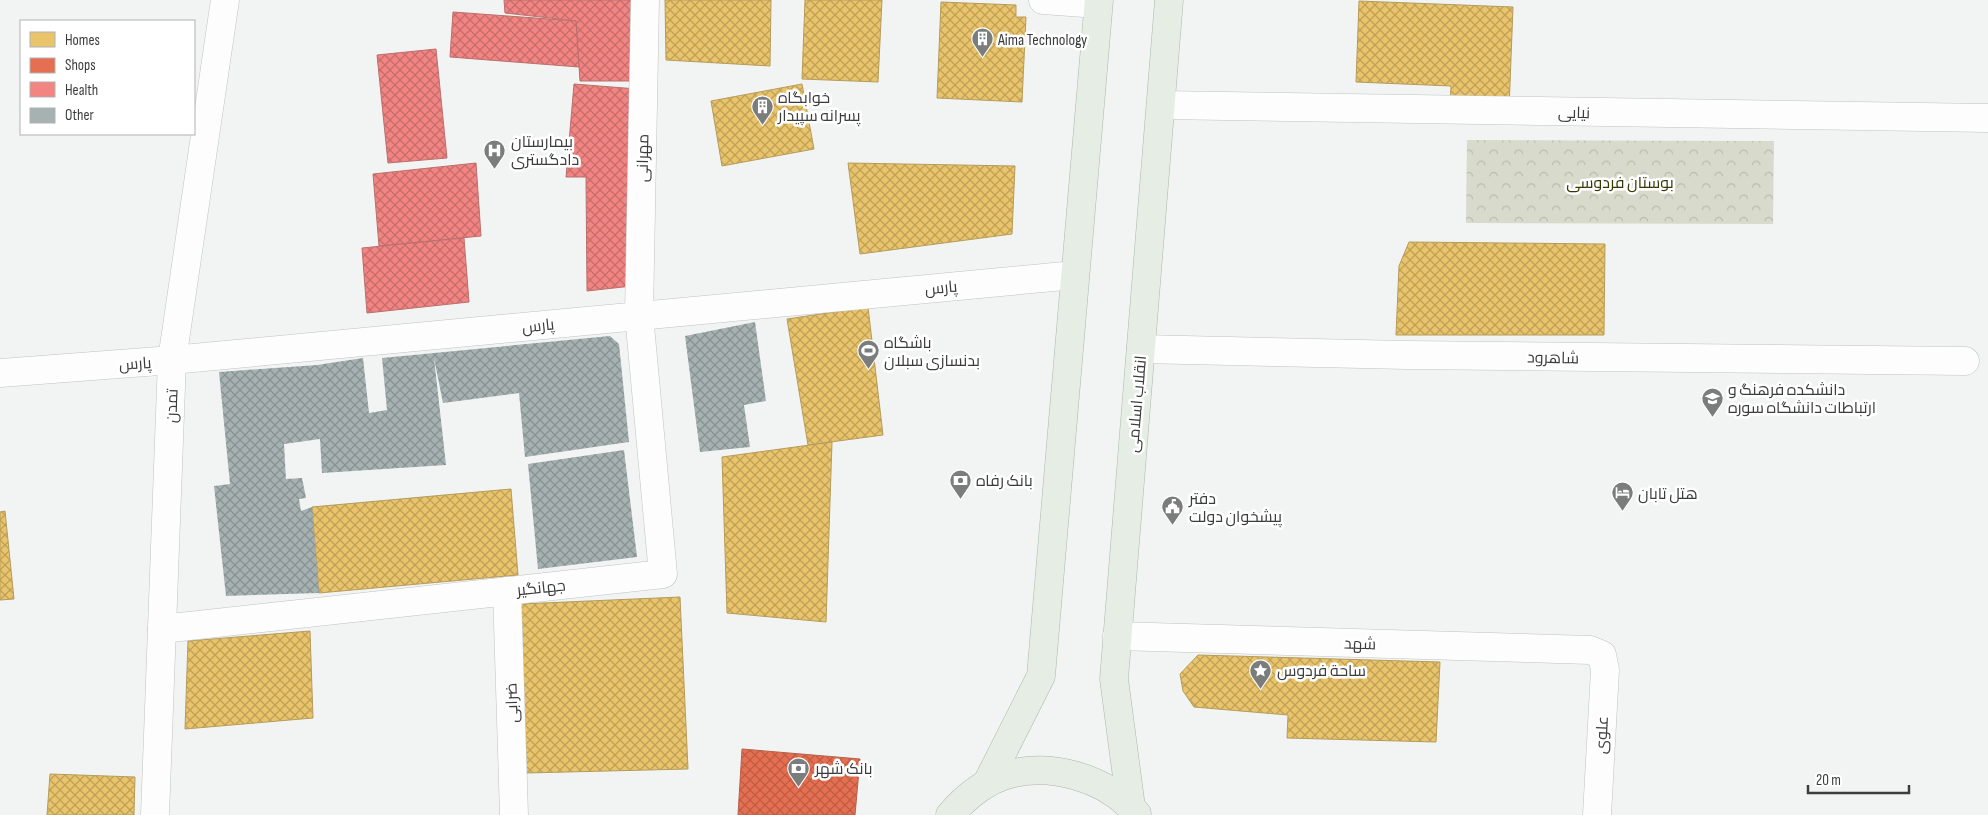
<svg xmlns="http://www.w3.org/2000/svg" width="1988" height="815" font-family="'Sofia Sans Condensed',Cairo,sans-serif">
	<defs>
		<pattern id="park-crowns" width="20" height="18" patternUnits="userSpaceOnUse" patternTransform="scale(1.25)"><rect width="20" height="18" fill="#d8dacb"/><path d="M2 6a3 3 0 1 1 6 0M12 15a3 3 0 1 1 6 0" fill="none" stroke="#babcaf"/></pattern>
		<pattern id="homes-cross-hatch" width="8" height="8" patternUnits="userSpaceOnUse" patternTransform="scale(1.25)"><rect width="8" height="8" fill="#e9c46a"/><path d="M0 0l8 8M0 8l8-8" fill="none" stroke="#bea058"/></pattern>
		<pattern id="shops-cross-hatch" width="8" height="8" patternUnits="userSpaceOnUse" patternTransform="scale(1.25)"><rect width="8" height="8" fill="#e76f51"/><path d="M0 0l8 8M0 8l8-8" fill="none" stroke="#bc5c44"/></pattern>
		<pattern id="health-cross-hatch" width="8" height="8" patternUnits="userSpaceOnUse" patternTransform="scale(1.25)"><rect width="8" height="8" fill="#f28482"/><path d="M0 0l8 8M0 8l8-8" fill="none" stroke="#c56d6c"/></pattern>
		<pattern id="building-cross-hatch" width="8" height="8" patternUnits="userSpaceOnUse" patternTransform="scale(1.25)"><rect width="8" height="8" fill="#a6b1b2"/><path d="M0 0l8 8M0 8l8-8" fill="none" stroke="#889192"/></pattern>
	</defs>
	<rect width="100%" height="100%" fill="#f2f4f3"/>
	<polygon fill="url(#park-crowns)" points="1467,140 1774,141 1773,224 1466,223"/>
	<g fill="url(#homes-cross-hatch)" stroke="#b59c5c">
		<polygon points="665,0 771,0 770,66 666,60"/>
		<polygon points="805,0 882,0 878,82 802,79"/>
		<polygon points="1359,1 1513,7 1509,110 1450,108 1451,86 1356,82"/>
		<polygon points="941,2 1016,5 1016,17 1026,17 1022,102 937,98"/>
		<polygon points="802,84 814,149 722,166 711,101"/>
		<polygon points="848,163 1015,166 1012,234 860,254"/>
		<polygon points="1409,242 1605,244 1604,335 1396,335 1399,266"/>
		<polygon points="868,307 883,435 808,445 787,319"/>
		<polygon points="832,442 826,622 727,613 722,457"/>
		<polygon points="511,489 518,575 319,593 312,507"/>
		<polygon points="5,511 14,599 0,600 0,512"/>
		<polygon points="680,597 688,769 526,773 520,604"/>
		<polygon points="310,631 313,718 185,729 188,641"/>
		<polygon points="1198,655 1440,662 1436,742 1287,738 1288,715 1194,707 1183,691 1180,674"/>
		<polygon points="50,774 135,777 134,815 47,815"/>
	</g>
	<polygon fill="url(#shops-cross-hatch)" stroke="#b3604b" points="742,749 860,759 855,815 738,815"/>
	<g fill="url(#health-cross-hatch)" stroke="#bb6f6d">
		<polygon points="504,0 639,0 637,81 580,81 576,21 505,13"/>
		<polygon points="453,12 576,21 579,67 450,57"/>
		<polygon points="436,49 447,158 388,163 377,55"/>
		<polygon points="574,84 637,89 632,286 587,291 586,177 566,177"/>
		<polygon points="476,163 481,236 379,246 373,174"/>
		<polygon points="464,238 469,302 367,313 362,248"/>
	</g>
	<g fill="url(#building-cross-hatch)">
		<polygon points="755,322 766,401 744,405 750,447 700,452 685,336"/>
		<polygon points="610,336 619,344 629,442 525,457 519,393 443,403 434,358 446,465 322,473 320,439 284,444 286,479 302,478 306,498 299,499 301,511 312,507 319,593 226,596 214,486 230,484 219,372 317,365 363,358 369,413 387,410 382,358"/>
		<polygon points="624,450 637,557 538,569 528,464"/>
	</g>
	<g fill="none" stroke-linecap="round" stroke-linejoin="round">
		<defs>
			<g id="street">
				<polyline points="1043,0 1098,4"/>
				<polyline points="1161,105 1988,118"/>
				<polyline points="1141,349 1407,355 1965,361"/>
				<polyline points="507,591 514,815"/>
				<polyline points="162,629 663,574 639,315 645,0"/>
				<polyline points="1117,636 1590,650 1602,655 1605,670 1597,815"/>
				<polyline points="155,815 172,360 225,0"/>
			</g>
			<polyline id="secondary" points="0,373 172,360 1075,275"/>
			<g id="primary">
				<polyline points="987,783 1041,676 1099,0"/>
				<polyline points="1131,807 1114,679 1169,0"/>
				<path d="M950 815C964 799 983 783 1003 776 1048 761 1106 777 1137 814"/>
			</g>
		</defs>
		<use href="#street" stroke="#c0c2c2" stroke-width="29"/>
		<use href="#secondary" stroke="#c0c2c2" stroke-width="29"/>
		<use href="#primary" stroke="#aab8ab" stroke-width="29"/>
		<use href="#street" stroke="#fdfdfd" stroke-width="28"/>
		<use href="#secondary" stroke="#fdfdfd" stroke-width="28"/>
		<use href="#primary" stroke="#e5ede5" stroke-width="28"/>
	</g>
	<defs>
		<symbol id="building-pin" viewBox="-11 -11 22 30"><path d="M0 17L-7.5 6A9.5 9.5 0 1 1 7.5 6Z" fill="#7b7d7c" stroke="#fff"/><path d="M-4-6H4V6H1V3H-1V6H-4ZM-2.5-4.3h1.7v1.8h-1.7ZM.8-4.3h1.7v1.8H.8ZM-2.5-1h1.7V.8h-1.7ZM.8-1h1.7V.8H.8Z" fill="#fff"/></symbol>
		<symbol id="hospital-pin" viewBox="-11 -11 22 30"><path d="M0 17L-7.5 6A9.5 9.5 0 1 1 7.5 6Z" fill="#7b7d7c" stroke="#fff"/><path d="M-5-5h3v3.5h4V-5h3V5h-3V1.5h-4V5h-3Z" fill="#fff"/></symbol>
		<symbol id="stadium-pin" viewBox="-11 -11 22 30"><path d="M0 17L-7.5 6A9.5 9.5 0 1 1 7.5 6Z" fill="#7b7d7c" stroke="#fff"/><path d="M0-5a6.5 5 0 1 0 0 10a6.5 5 0 1 0 0-10ZM-3.5-1.8h7v3.6h-7Z" fill="#fff"/></symbol>
		<symbol id="university-pin" viewBox="-11 -11 22 30"><path d="M0 17L-7.5 6A9.5 9.5 0 1 1 7.5 6Z" fill="#7b7d7c" stroke="#fff"/><path d="M0-5L7-2L0 1L-7-2ZM-4 1L0 2.5L4 1V4Q0 6-4 4Z" fill="#fff"/></symbol>
		<symbol id="bank-pin" viewBox="-11 -11 22 30"><path d="M0 17L-7.5 6A9.5 9.5 0 1 1 7.5 6Z" fill="#7b7d7c" stroke="#fff"/><path d="M-6-4H6V4H-6ZM0-2.3a2.3 2.3 0 1 0 0 4.6a2.3 2.3 0 1 0 0-4.6Z" fill="#fff"/></symbol>
		<symbol id="hotel-pin" viewBox="-11 -11 22 30"><path d="M0 17L-7.5 6A9.5 9.5 0 1 1 7.5 6Z" fill="#7b7d7c" stroke="#fff"/><path d="M-6-4.5h1.5V1H6V5H4.5V3h-9V5H-6ZM-4 0a1.8 1.8 0 1 1 3.6 0ZM.5 0V-2.5h3Q6-2.5 6 0Z" fill="#fff"/></symbol>
		<symbol id="civic-pin" viewBox="-11 -11 22 30"><path d="M0 17L-7.5 6A9.5 9.5 0 1 1 7.5 6Z" fill="#7b7d7c" stroke="#fff"/><path d="M-.6-6.5H3V-4.5H.6V-3L4-1V1h2V6H-6V1h2V-1L-.6-3ZM-1.2 2.5V6h2.4V2.5Z" fill="#fff"/></symbol>
		<symbol id="sight-pin" viewBox="-11 -11 22 30"><path d="M0 17L-7.5 6A9.5 9.5 0 1 1 7.5 6Z" fill="#7b7d7c" stroke="#fff"/><path d="M0-6L1.8-2.2L6-1.7L2.9 1.2L3.7 5.4L0 3.3L-3.7 5.4L-2.9 1.2L-6-1.7L-1.8-2.2Z" fill="#fff"/></symbol>
	</defs>
	<g fill-rule="evenodd">
		<use href="#building-pin" x="970" y="26" width="25" height="34"/>
		<use href="#building-pin" x="750" y="94" width="25" height="34"/>
		<use href="#hospital-pin" x="482" y="138" width="25" height="34"/>
		<use href="#stadium-pin" x="856" y="338" width="25" height="34"/>
		<use href="#university-pin" x="1700" y="386" width="25" height="34"/>
		<use href="#bank-pin" x="948" y="468" width="25" height="34"/>
		<use href="#hotel-pin" x="1610" y="480" width="25" height="34"/>
		<use href="#civic-pin" x="1160" y="494" width="25" height="34"/>
		<use href="#sight-pin" x="1248" y="658" width="25" height="34"/>
		<use href="#bank-pin" x="786" y="756" width="25" height="34"/>
	</g>
	<g text-anchor="middle" stroke-width="5" stroke-linejoin="round" paint-order="stroke">
		<g font-size="16" fill="#3b3d3c" stroke="#fff" text-anchor="start">
			<text x="998" y="45">Aima Technology</text>
			<text x="778" y="103">خوابگاه<tspan x="778" dy="18">پسرانه سپیدار</tspan></text>
			<text x="511" y="147">بیمارستان<tspan x="511" dy="18">دادگستری</tspan></text>
			<text x="884" y="348">باشگاه<tspan x="884" dy="18">بدنسازی سبلان</tspan></text>
			<text x="1728" y="395">دانشکده فرهنگ و<tspan x="1728" dy="18">ارتباطات دانشگاه سوره</tspan></text>
			<text x="976" y="486">بانک رفاه</text>
			<text x="1638" y="499">هتل تابان</text>
			<text x="1189" y="504">دفتر<tspan x="1189" dy="18">پیشخوان دولت</tspan></text>
			<text x="1277" y="676">ساحة فردوس</text>
			<text x="815" y="774">بانک شهر</text>
		</g>
		<g font-size="16" fill="#3b3d3c" stroke="#fff">
			<text transform="translate(1574 112) rotate(1)" y="6">نیایی</text>
			<text transform="translate(642 158) rotate(-89)" y="6">مهرانی</text>
			<text transform="translate(941 287) rotate(-5)" y="6">پارس</text>
			<text transform="translate(538 325) rotate(-6)" y="6">پارس</text>
			<text transform="translate(1553 357) rotate(1)" y="6">شاهرود</text>
			<text transform="translate(135 363) rotate(-4)" y="6">پارس</text>
			<text transform="translate(1136 404) rotate(-85)" y="6">انقلاب اسلامی</text>
			<text transform="translate(171 406) rotate(-88)" y="6">تمدن</text>
			<text transform="translate(541 587) rotate(-6)" y="6">جهانگیر</text>
			<text transform="translate(1360 643) rotate(2)" y="6">شهد</text>
			<text transform="translate(511 703) rotate(-92)" y="6">ضرابی</text>
			<text transform="translate(1601 735) rotate(-87)" y="6">علوی</text>
		</g>
		<g font-size="16" fill="#353904" stroke="#fff">
			<text x="1620" y="188">بوستان فردوسی</text>
		</g>
	</g>
	<rect x="20" y="20" width="175" height="115" fill="#ffffff" stroke="#b1b1b1"/>
	<rect x="30" y="32" width="25" height="15" fill="#e9c46a" stroke="#b1b1b1"/>
	<text x="65" y="45" font-size="15" fill="#3b3d3c">Homes</text>
	<rect x="30" y="58" width="25" height="15" fill="#e76f51" stroke="#b1b1b1"/>
	<text x="65" y="70" font-size="15" fill="#3b3d3c">Shops</text>
	<rect x="30" y="82" width="25" height="15" fill="#f28482" stroke="#b1b1b1"/>
	<text x="65" y="95" font-size="15" fill="#3b3d3c">Health</text>
	<rect x="30" y="108" width="25" height="15" fill="#a6b1b2" stroke="#b1b1b1"/>
	<text x="65" y="120" font-size="15" fill="#3b3d3c">Other</text>
	<path d="M1808 785v8h101v-8" fill="none" stroke="#3b3d3c" stroke-width="2.5"/>
	<text x="1816" y="785" font-size="15" fill="#3b3d3c" stroke="#ffffff" stroke-width="4" paint-order="stroke">20 m</text>
</svg>
